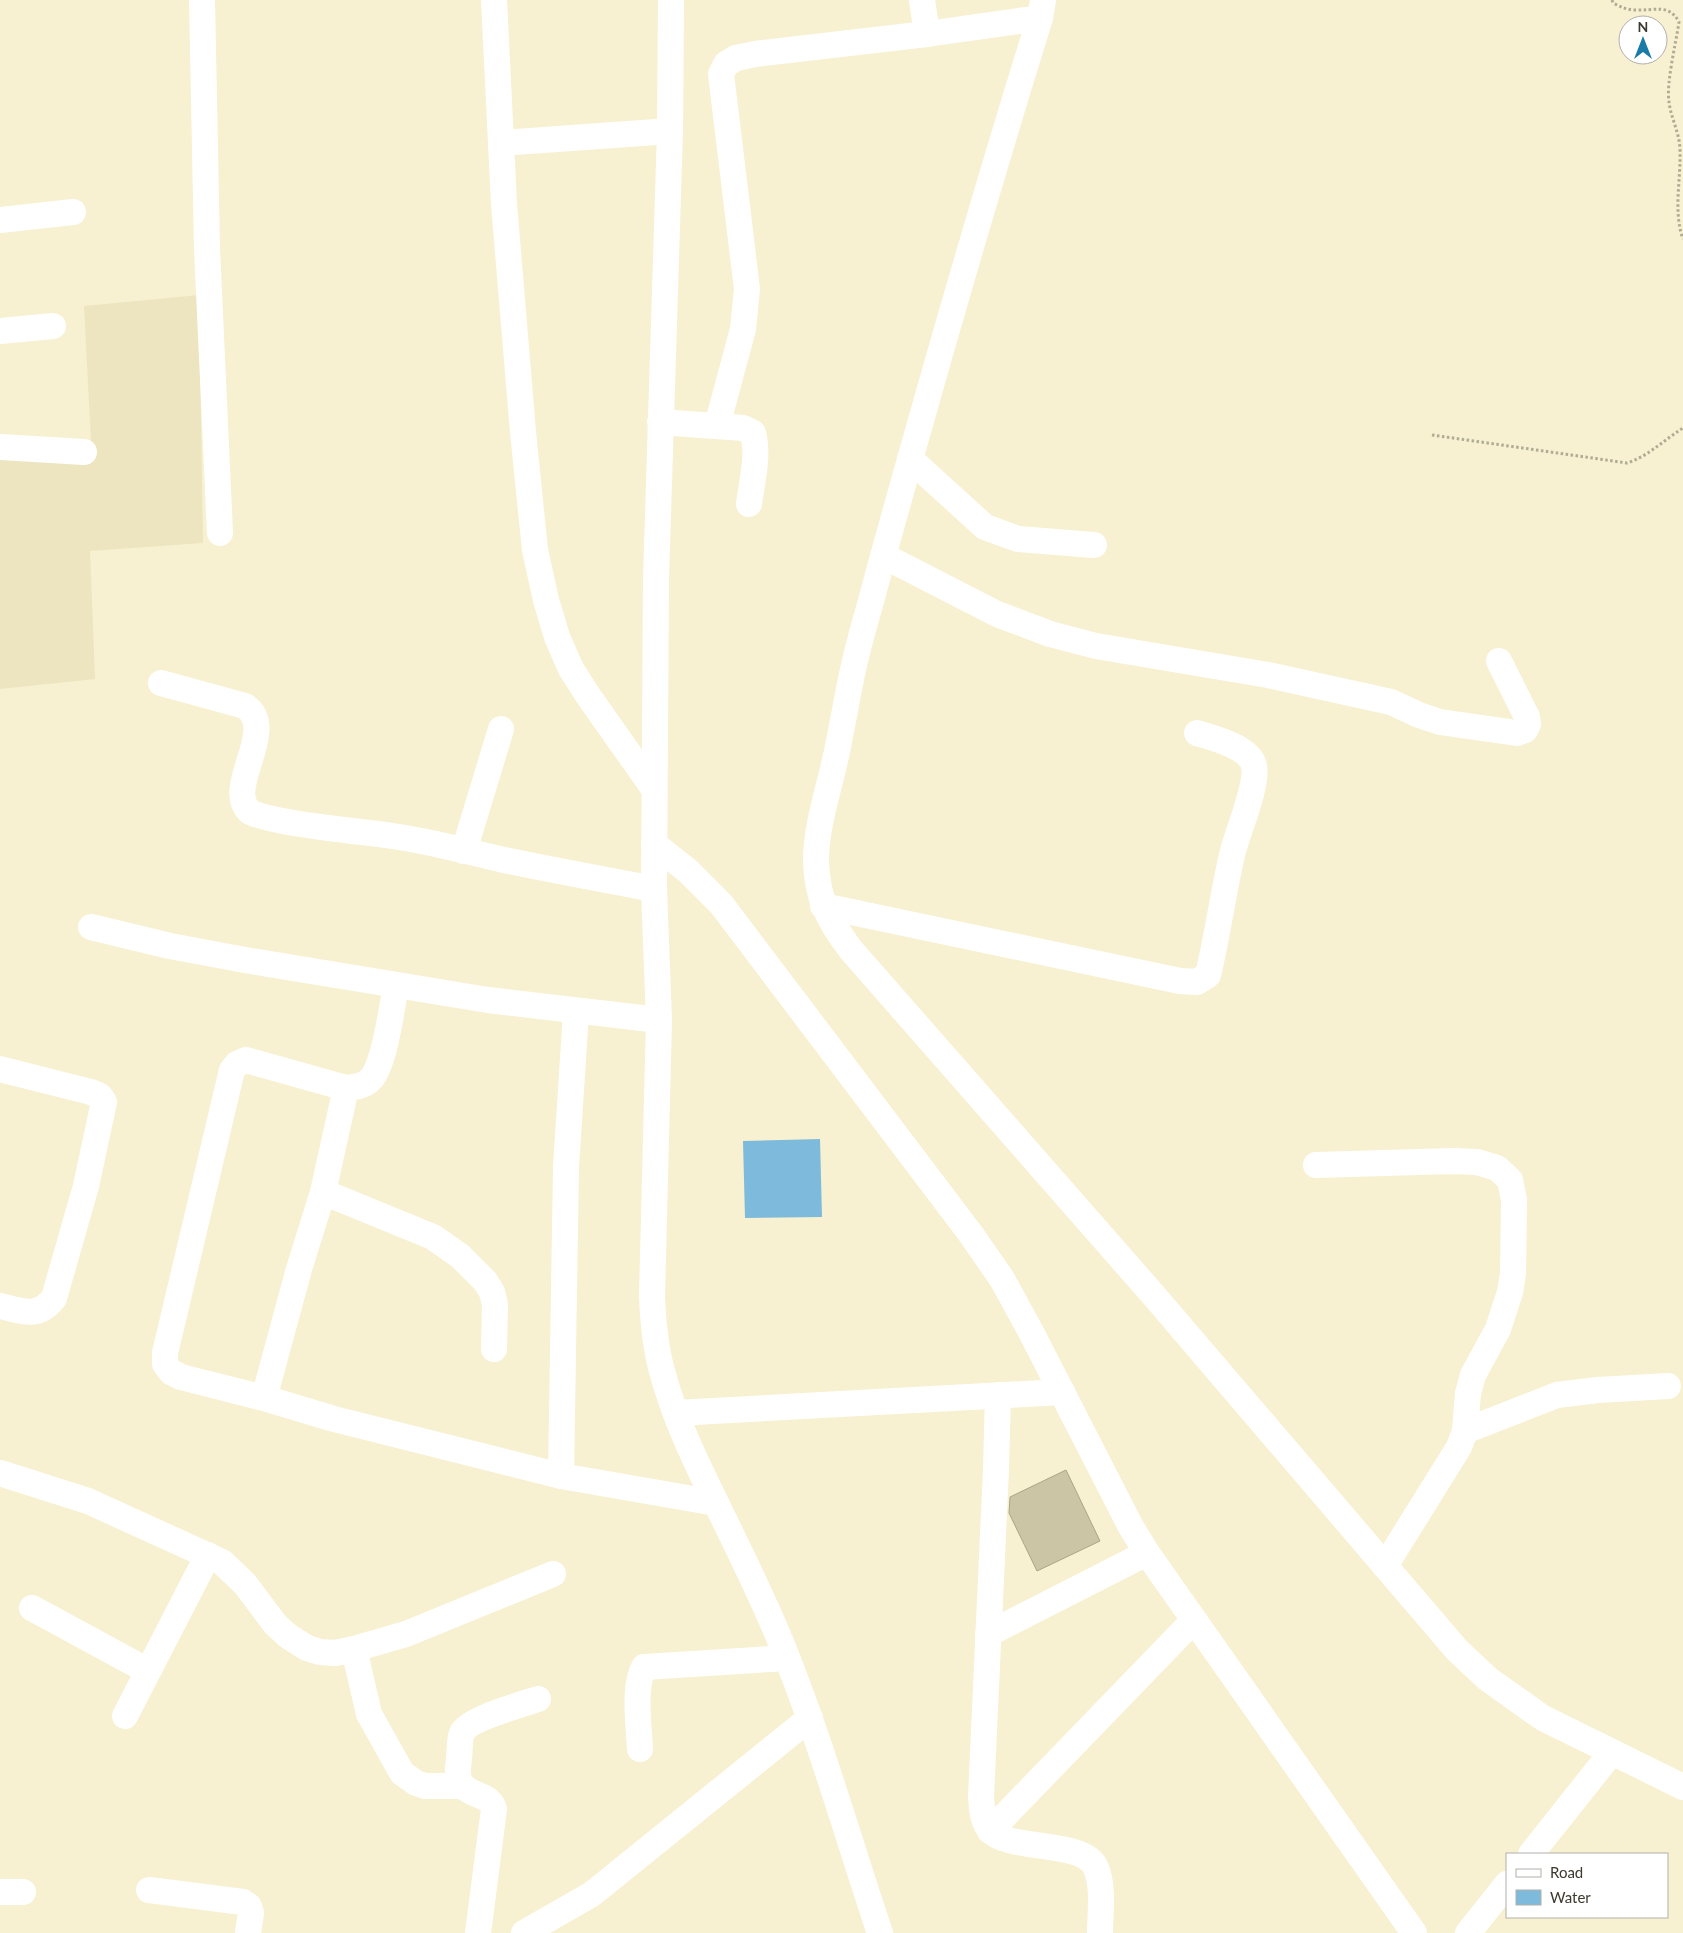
<svg xmlns="http://www.w3.org/2000/svg" width="1683" height="1933" font-family="Lato,sans-serif">
	<rect width="100%" height="100%" fill="#f7f1d1"/>
	<polygon fill="#ede5bf" points="199,295 203,543 90,551 95,679 0,689 0,456 92,461 84,306"/>
	<polygon fill="#7ebadb" points="820,1139 822,1217 745,1218 743,1141"/>
	<polygon fill="#cbc5a6" stroke="#aaa587" points="1066,1470 1100,1541 1037,1571 1009,1513 1010,1497"/>
	<g fill="none" stroke-linecap="round" stroke-linejoin="round">
		<g stroke="#b0ab93" stroke-width="3" stroke-dasharray="2.5 2.5" stroke-linecap="butt">
			<path d="M1612 0 1613 3C1621 7 1627 10 1636 10 1654 11 1669 3 1679 22 1676 43 1666 83 1669 102 1671 119 1680 133 1680 151 1681 180 1673 211 1683 239"/>
			<path d="M1432 435 1627 463C1647 457 1664 440 1683 428"/>
		</g>
		<g stroke="#fff" stroke-width="26">
			<polyline points="202,0 207,248 220,533"/>
			<polyline points="494,0 504,204 523,432 535,550 546,600 557,637 571,669 589,697 654,789"/>
			<path d="M671 0 670 131 656 579 654 889 659 1020 652 1296C653 1321 655 1346 662 1371 674 1417 695 1460 716 1503 738 1548 761 1594 780 1640 819 1735 847 1835 880 1933"/>
			<polyline points="922,0 927,34"/>
			<path d="M1043 0 1040 18C983 201 930 386 879 571 870 607 858 643 851 679 846 703 842 728 837 751 830 787 816 824 816 861 817 899 829 921 851 950L1156 1298 1457 1650 1488 1679 1543 1718 1683 1787"/>
			<polyline points="501,143 670,131"/>
			<polyline points="0,220 73,212"/>
			<polyline points="0,331 53,326"/>
			<path d="M660 422 743 428 753 433C759 455 752 481 749 504"/>
			<polyline points="717,426 743,329 747,289 721,74 726,64 736,58 755,54 927,34 1040,18"/>
			<polyline points="0,447 84,452"/>
			<polyline points="910,459 985,527 1018,539 1094,545"/>
			<polyline points="884,556 997,614 1050,634 1096,646 1268,675 1391,702 1419,715 1440,722 1517,733 1525,730 1528,724 1527,717 1499,661"/>
			<path d="M161 683 245 706C279 729 224 787 249 811 259 820 328 828 345 830 369 833 393 835 416 840 448 846 478 854 509 861 557 871 606 880 654 889"/>
			<polyline points="654,844 688,871 721,904 970,1233 1002,1279 1031,1332 1131,1527 1147,1553 1414,1933"/>
			<polyline points="464,851 501,729"/>
			<path d="M823 906 1180 981 1197 982 1208 975C1218 934 1223 892 1233 851 1238 831 1258 785 1254 766 1250 747 1213 738 1197 733"/>
			<polyline points="91,927 170,946 245,960 488,1000 659,1020"/>
			<path d="M396 985C392 1007 385 1063 371 1079 365 1086 355 1087 346 1088L246 1060 237 1064 232 1070 165 1353V1364L171 1372 181 1377 264 1398 334 1419 561 1476 716 1503"/>
			<path d="M0 1069 91 1092 100 1096 104 1102 86 1186 54 1298C38 1319 22 1311 0 1306"/>
			<polyline points="1316,1165 1453,1161 1477,1162 1497,1168 1510,1180 1514,1200 1513,1274 1510,1292 1498,1329 1473,1375 1468,1393 1465,1431 1459,1447 1385,1566"/>
			<polyline points="323,1192 433,1237 460,1256 485,1281 492,1292 495,1305 494,1349"/>
			<path d="M998 1395 996 1469 981 1797C982 1808 982 1821 990 1830 1009 1852 1084 1839 1096 1868 1104 1887 1100 1913 1100 1933"/>
			<polyline points="264,1398 299,1269 323,1192 346,1088"/>
			<polyline points="676,1413 1062,1392"/>
			<polyline points="1465,1431 1557,1395 1598,1390 1668,1386"/>
			<polyline points="0,1473 88,1501 222,1562 245,1584 275,1624 288,1636 307,1648 320,1652 335,1653 354,1649 406,1634 553,1574"/>
			<polyline points="561,1476 566,1167 576,1012"/>
			<polyline points="32,1608 148,1671"/>
			<polyline points="988,1634 1147,1553"/>
			<polyline points="354,1649 369,1714 402,1773 416,1783 425,1786 462,1786"/>
			<polyline points="125,1716 208,1555"/>
			<path d="M640 1749C639 1726 633 1687 644 1667L787 1658"/>
			<polyline points="990,1831 1194,1620"/>
			<polyline points="1531,1854 1612,1752"/>
			<polyline points="149,1890 243,1902 249,1906 251,1913 248,1933"/>
			<polyline points="0,1892 23,1892"/>
			<path d="M478 1933 494 1809C489 1793 472 1797 462 1785 456 1778 458 1767 459 1759 460 1751 459 1740 462 1733 468 1719 523 1704 538 1699"/>
			<polyline points="524,1933 592,1894 810,1718"/>
			<polyline points="1468,1933 1507,1884"/>
		</g>
	</g>
	<rect x="1506" y="1853" width="162" height="65" fill="#ffffff" stroke="#b1b0ab"/>
	<rect x="1516" y="1869" width="25" height="8" fill="#ffffff" stroke="#b1b0ab"/>
	<text x="1550" y="1878" font-size="15" fill="#3c392d">Road</text>
	<rect x="1516" y="1890" width="25" height="15" fill="#7ebadb" stroke="#b1b0ab"/>
	<text x="1550" y="1903" font-size="15" fill="#3c392d">Water</text>
	<g transform="translate(1643 40)"><circle r="24" fill="#ffffff" stroke="#b1b0ab"/>
	<path d="M0-4L9 19L0 12L-9 19Z" fill="#197ba7"/>
	<text y="-8" font-size="14" font-weight="bold" text-anchor="middle" fill="#3c392d">N</text>
	</g>
</svg>
